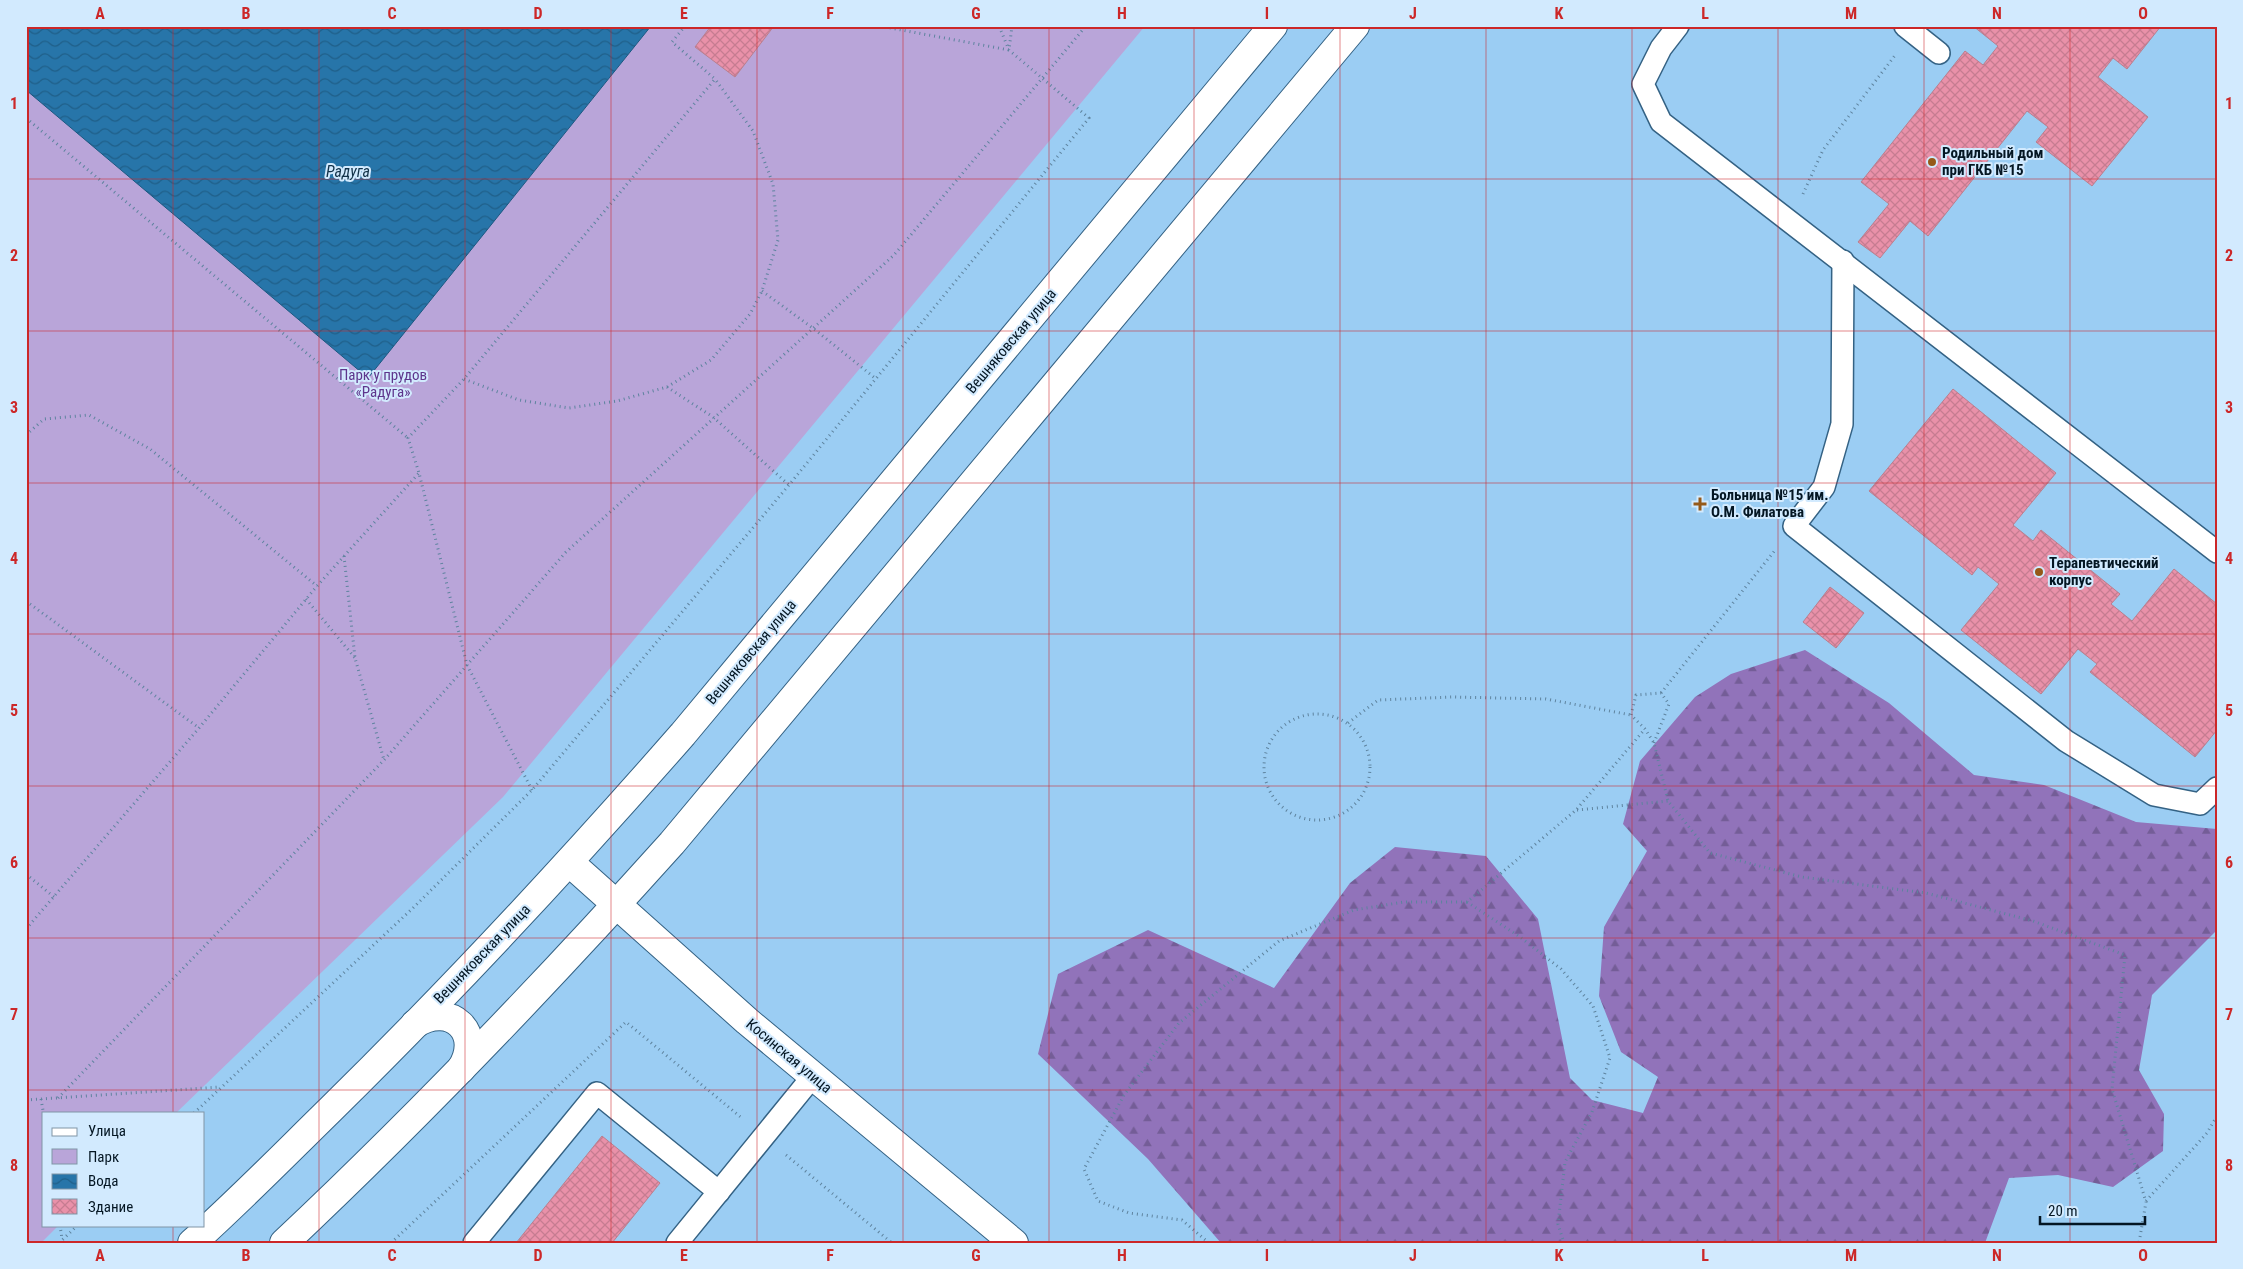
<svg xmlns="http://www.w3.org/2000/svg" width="2243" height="1269" font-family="'Roboto Condensed',sans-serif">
	<defs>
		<pattern id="forest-firs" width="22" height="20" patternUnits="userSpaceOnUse" patternTransform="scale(1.25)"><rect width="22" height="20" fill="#9173ba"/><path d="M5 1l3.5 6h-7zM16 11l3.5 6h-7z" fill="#745d97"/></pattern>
		<pattern id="water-waves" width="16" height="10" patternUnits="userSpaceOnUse" patternTransform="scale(1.25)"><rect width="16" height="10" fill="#2775a9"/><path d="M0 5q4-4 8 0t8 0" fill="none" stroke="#1f5f89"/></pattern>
		<pattern id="building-cross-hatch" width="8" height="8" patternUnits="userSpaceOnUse" patternTransform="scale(1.25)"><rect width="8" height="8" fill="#e991a9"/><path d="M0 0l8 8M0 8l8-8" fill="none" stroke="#c67c91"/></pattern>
	</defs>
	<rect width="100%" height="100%" fill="#9bcdf3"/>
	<polygon fill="url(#forest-firs)" points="1805,650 1889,703 1974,775 2044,785 2136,822 2217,829 2217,930 2152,995 2139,1070 2164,1114 2163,1151 2113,1187 2058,1175 2009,1178 1985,1243 1221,1243 1148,1159 1038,1054 1058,974 1148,930 1274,988 1350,883 1395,847 1486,856 1538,919 1570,1078 1592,1100 1643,1113 1658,1077 1621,1052 1599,996 1604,927 1647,851 1623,824 1640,761 1695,697 1731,674"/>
	<polygon fill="#b9a5d9" points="26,26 1145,26 503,797 176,1113 44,1113 44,1225 59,1225 41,1243 26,1243"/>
	<polygon fill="url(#water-waves)" stroke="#1c5881" points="26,26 651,26 368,378 26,90"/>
	<g fill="url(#building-cross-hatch)" stroke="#b97f8e">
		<polygon points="711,26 774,26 735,77 695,47"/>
		<polygon points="1973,26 2161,26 2127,69 2113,58 2098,77 2148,117 2092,186 2036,142 2048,127 2027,111 1928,236 1910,221 1880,258 1858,242 1889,204 1861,182 1965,51 1983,65 1998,46"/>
		<polygon points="1953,389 2056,473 2013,525 2033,541 2041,530 2120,594 2111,604 2132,621 2174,569 2217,604 2217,730 2195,757 2090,672 2097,664 2078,649 2041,694 1961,630 1999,584 1978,567 1972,575 1869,491"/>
		<polygon points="1830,587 1864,613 1836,648 1803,622"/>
		<polygon points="602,1136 660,1183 612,1243 516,1243"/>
	</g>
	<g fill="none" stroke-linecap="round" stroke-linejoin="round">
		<defs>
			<g id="lane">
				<polyline points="1678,26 1661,48 1643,84 1661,122 2217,552"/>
				<polyline points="1905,26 1939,53"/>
				<polyline points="1843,261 1842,424 1824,487 1794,526 2066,741 2154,795 2200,804 2217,788"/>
				<polyline points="474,1243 597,1093 719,1192"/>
				<polyline points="677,1243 813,1076"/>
			</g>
			<g id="street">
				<polyline points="569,862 747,1021 1014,1243"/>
				<path d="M415 1024C451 1001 484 1033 461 1069"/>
			</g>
			<g id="secondary">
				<path d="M192 1243C240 1200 285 1154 331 1109 453 989 570 863 683 734L1273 26"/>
				<path d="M284 1243C419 1116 548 981 672 843L1355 26"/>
			</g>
		</defs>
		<use href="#lane" stroke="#346284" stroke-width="24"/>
		<use href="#street" stroke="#346284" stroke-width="30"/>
		<use href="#secondary" stroke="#346284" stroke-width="30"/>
		<g stroke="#5e839e" stroke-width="3" stroke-dasharray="1 4" stroke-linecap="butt">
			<polyline points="880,26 1009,50 1012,26"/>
			<polyline points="26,118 408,438"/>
			<polyline points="1803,194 1823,150 1896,54"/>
			<polyline points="762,291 814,329 875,378"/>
			<polyline points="464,379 519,400 569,408 617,401 667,387 711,360 750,314 762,291 778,240 773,184 753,131 715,79"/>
			<polyline points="667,387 713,417 789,485"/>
			<polyline points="26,435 44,419 89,415 150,449 317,586"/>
			<polyline points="344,556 355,658 384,760"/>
			<polyline points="306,599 355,658"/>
			<polyline points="26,601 199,728"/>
			<polyline points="1661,693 1776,549"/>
			<circle cx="1317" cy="767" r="53"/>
			<polyline points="1348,723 1378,700 1452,697 1546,699 1631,715"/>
			<polyline points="1654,743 1669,704 1661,693 1636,695 1631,715 1645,729 1654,743 1668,801 1710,853 1802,877 1926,893 2033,921 2125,955 2112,1089 2146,1202 2139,1243"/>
			<polyline points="532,790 467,665 419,473 408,438 464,379 715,79 672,42 685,26"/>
			<polyline points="1577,810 1668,801"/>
			<polyline points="26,874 54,897"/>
			<polyline points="1467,902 1520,937 1561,969 1593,1006 1610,1058 1592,1112 1565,1162 1558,1224 1564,1243"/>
			<polyline points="26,929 199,728 317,586 419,473"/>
			<polyline points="58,1098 384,760 566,552 894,255 1086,26"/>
			<polyline points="41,1099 44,1116"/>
			<polyline points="26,1100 220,1087"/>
			<polyline points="194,1113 413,908 532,790 789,485 1089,118 1009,50 999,26"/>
			<polyline points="786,1155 892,1243"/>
			<polyline points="2146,1201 2207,1133 2217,1116"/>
			<polyline points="60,1225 62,1239"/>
			<polyline points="59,1243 78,1225"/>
			<polyline points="391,1243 626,1022 743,1119"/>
			<polyline points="1209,1243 1182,1220 1129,1213 1098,1201 1084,1169 1124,1095 1179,1023 1279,941 1354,910 1404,902 1467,902 1576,810 1645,729"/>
		</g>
		<use href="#lane" stroke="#fff" stroke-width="21"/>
		<use href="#street" stroke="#fff" stroke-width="28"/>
		<use href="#secondary" stroke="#fff" stroke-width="28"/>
	</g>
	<path fill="none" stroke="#cc2728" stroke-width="1" stroke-opacity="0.55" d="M173 26V1113M319 26V1243M465 26V1243M611 26V1243M757 26V1243M903 26V1243M1049 26V1243M1194 26V1243M1340 26V1243M1486 26V1243M1632 26V1243M1778 26V1243M1924 26V1243M2070 26V1243M26 179H2217M26 331H2217M26 483H2217M26 634H2217M26 786H2217M26 938H2217M26 1090H2217M173 1225V1243"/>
	<g fill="#955919" stroke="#d2eafe" stroke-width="2">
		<circle cx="1932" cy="162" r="5"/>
		<path d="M1697.5 496.5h5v5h5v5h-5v5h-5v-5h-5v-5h5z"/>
		<circle cx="2039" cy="572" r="5"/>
	</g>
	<g text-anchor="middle" stroke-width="4" stroke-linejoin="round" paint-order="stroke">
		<g font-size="15" font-weight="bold" fill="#041623" stroke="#d2eafe" text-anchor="start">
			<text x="1942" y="158">Родильный дом<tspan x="1942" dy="17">при ГКБ №15</tspan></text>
			<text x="1711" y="500">Больница №15 им.<tspan x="1711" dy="17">О.М. Филатова</tspan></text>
			<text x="2049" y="568">Терапевтический<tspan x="2049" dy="17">корпус</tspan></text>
		</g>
		<g font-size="15" fill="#041623" stroke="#d2eafe">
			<text transform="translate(1011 341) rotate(-50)" y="5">Вешняковская улица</text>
			<text transform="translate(751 652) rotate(-50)" y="5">Вешняковская улица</text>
			<text transform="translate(482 954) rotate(-46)" y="5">Вешняковская улица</text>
			<text transform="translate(789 1056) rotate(40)" y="5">Косинская улица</text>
		</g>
		<g font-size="15" fill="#5e358c" stroke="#d2eafe">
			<text x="383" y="380">Парк у прудов<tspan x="383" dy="17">«Радуга»</tspan></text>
		</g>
		<g font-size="16" font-style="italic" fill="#123249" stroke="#d2eafe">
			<text x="348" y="177">Радуга</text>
		</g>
	</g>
	<rect width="2243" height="1269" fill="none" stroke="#d2eafe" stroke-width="55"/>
	<rect x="42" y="1112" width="162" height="115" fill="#d2eafe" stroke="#8095a6"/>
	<rect x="52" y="1128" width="25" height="8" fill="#ffffff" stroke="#8095a6"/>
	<text x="88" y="1136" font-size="15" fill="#041623">Улица</text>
	<rect x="52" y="1149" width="25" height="15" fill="#b9a5d9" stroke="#8095a6"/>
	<text x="88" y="1162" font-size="15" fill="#041623">Парк</text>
	<rect x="52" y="1174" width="25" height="15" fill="url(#water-waves)" stroke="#8095a6"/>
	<text x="88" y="1186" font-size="15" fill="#041623">Вода</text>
	<rect x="52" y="1199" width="25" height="15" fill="url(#building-cross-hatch)" stroke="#8095a6"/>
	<text x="88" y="1212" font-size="15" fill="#041623">Здание</text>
	<path d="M2040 1216v8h105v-8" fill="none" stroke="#041623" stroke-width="2.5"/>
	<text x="2048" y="1216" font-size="15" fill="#041623" stroke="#d2eafe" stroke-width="4" paint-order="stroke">20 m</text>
	<rect x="28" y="28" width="2188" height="1214" fill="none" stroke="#cc2728" stroke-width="2"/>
	<g font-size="16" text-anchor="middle" font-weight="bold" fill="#cc2728">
		<text x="100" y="19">A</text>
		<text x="246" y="19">B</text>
		<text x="392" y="19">C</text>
		<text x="538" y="19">D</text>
		<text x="684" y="19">E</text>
		<text x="830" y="19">F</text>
		<text x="976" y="19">G</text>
		<text x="1122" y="19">H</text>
		<text x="1267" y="19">I</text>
		<text x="1413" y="19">J</text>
		<text x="1559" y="19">K</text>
		<text x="1705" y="19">L</text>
		<text x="1851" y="19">M</text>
		<text x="1997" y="19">N</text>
		<text x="2143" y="19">O</text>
		<text x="14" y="109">1</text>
		<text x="2229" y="109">1</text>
		<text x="14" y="261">2</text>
		<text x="2229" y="261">2</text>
		<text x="14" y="413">3</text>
		<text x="2229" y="413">3</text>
		<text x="14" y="564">4</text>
		<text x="2229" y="564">4</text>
		<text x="14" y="716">5</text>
		<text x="2229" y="716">5</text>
		<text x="14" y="868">6</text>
		<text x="2229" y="868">6</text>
		<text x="14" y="1020">7</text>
		<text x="2229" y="1020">7</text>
		<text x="14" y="1171">8</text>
		<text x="2229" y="1171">8</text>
		<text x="100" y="1261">A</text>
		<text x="246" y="1261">B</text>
		<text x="392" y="1261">C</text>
		<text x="538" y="1261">D</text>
		<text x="684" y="1261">E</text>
		<text x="830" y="1261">F</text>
		<text x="976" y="1261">G</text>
		<text x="1122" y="1261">H</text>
		<text x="1267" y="1261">I</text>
		<text x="1413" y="1261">J</text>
		<text x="1559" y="1261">K</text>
		<text x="1705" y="1261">L</text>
		<text x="1851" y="1261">M</text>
		<text x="1997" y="1261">N</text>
		<text x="2143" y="1261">O</text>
	</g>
</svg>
